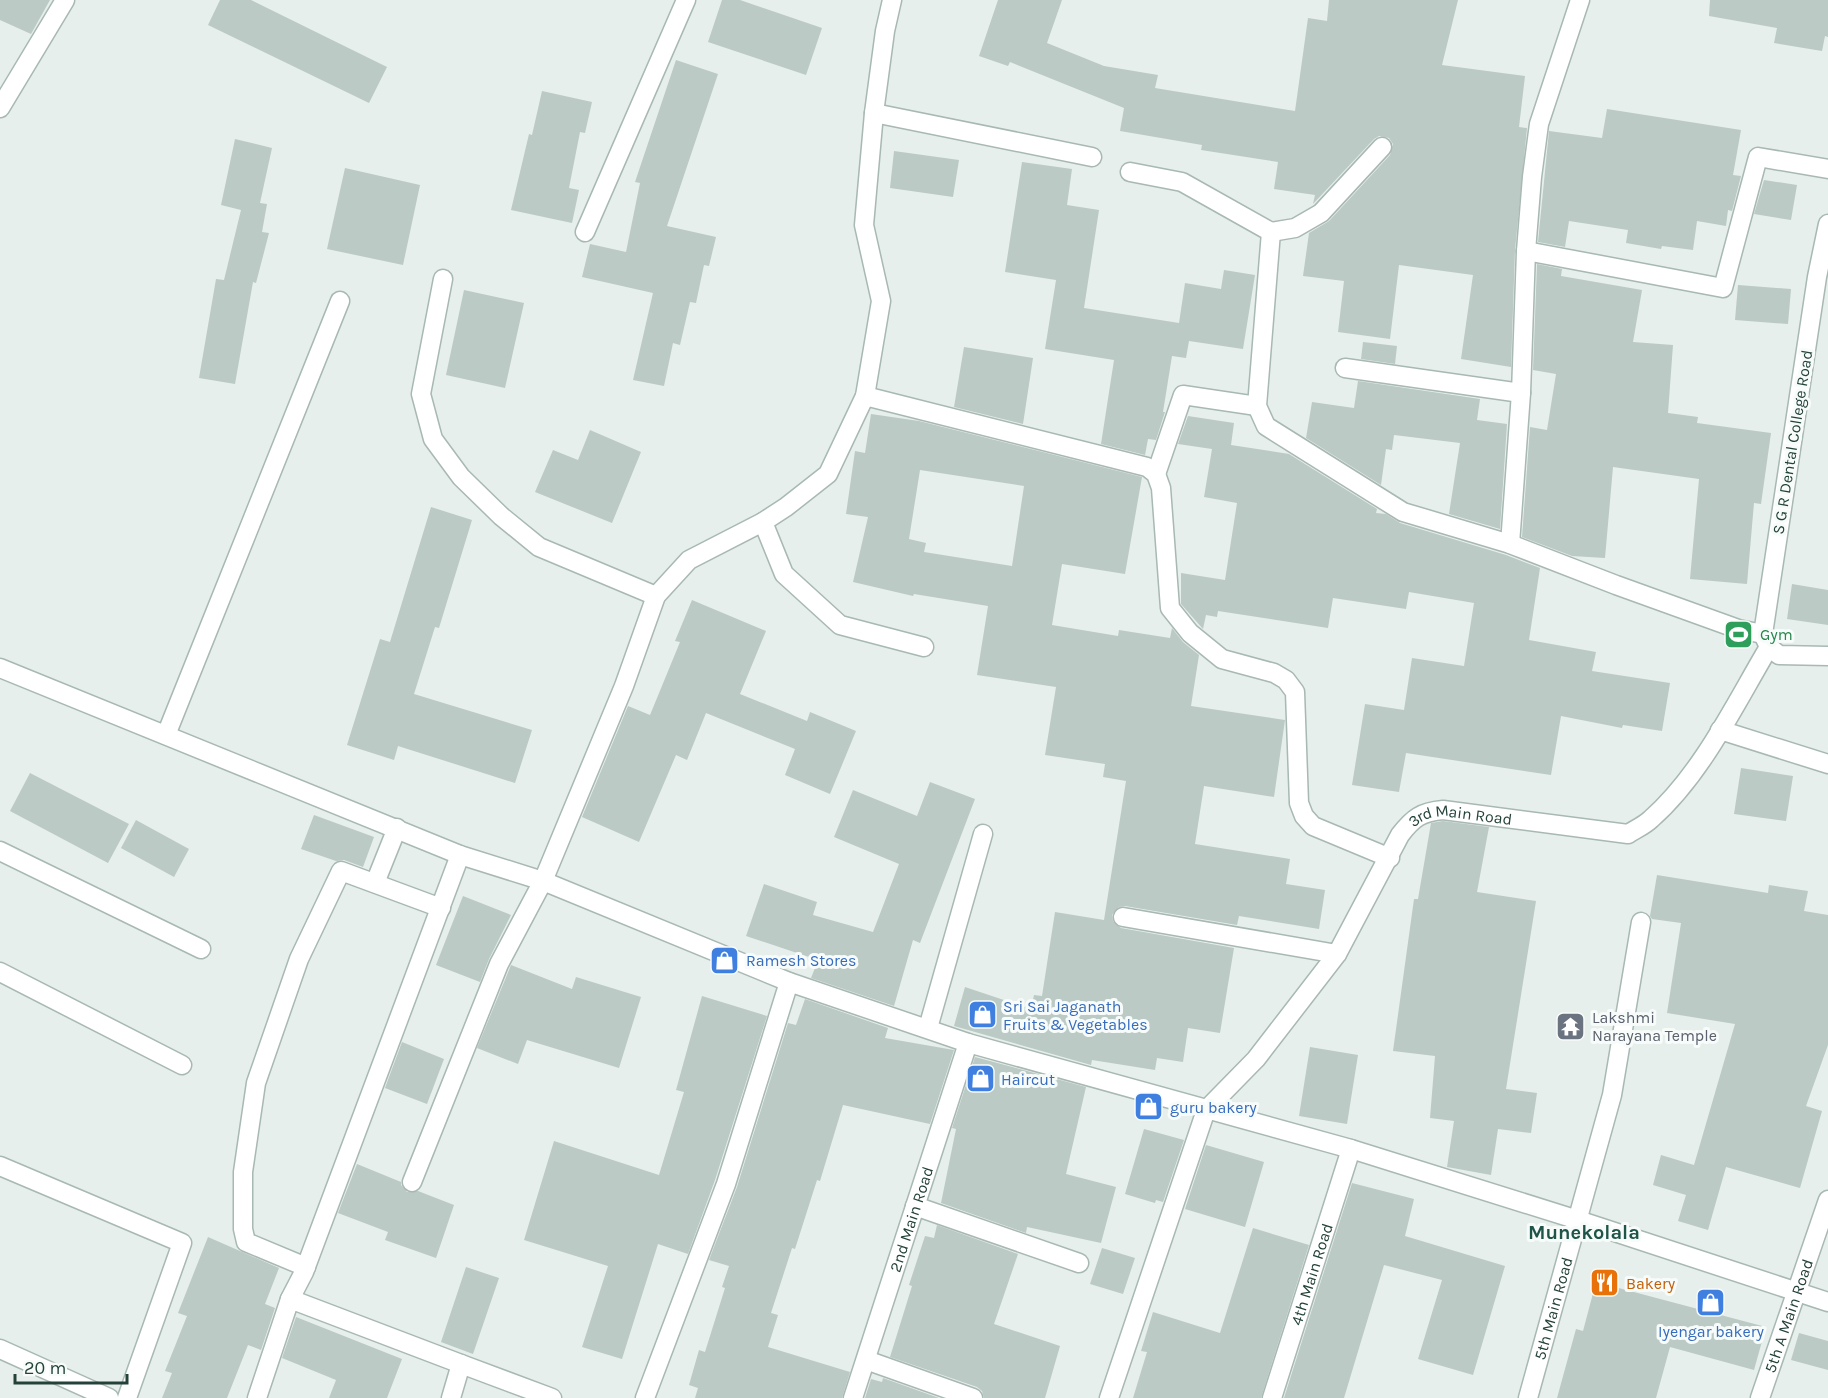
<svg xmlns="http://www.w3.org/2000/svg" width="1828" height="1398" font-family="Karla,sans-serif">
	<rect width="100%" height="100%" fill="#e6efeb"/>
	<g fill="#bbcac4" fill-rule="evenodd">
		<polygon points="0,0 50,0 31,34 0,20"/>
		<polygon points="220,0 251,0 387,67 369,103 208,25"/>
		<polygon points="722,0 740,0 822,28 806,75 708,42"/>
		<polygon points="998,0 1062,0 1047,43 1104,66 1158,75 1155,88 1295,111 1308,18 1327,21 1329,0 1458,0 1442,65 1525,76 1519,127 1527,128 1515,250 1511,367 1461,359 1473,275 1399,265 1390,339 1338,332 1344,281 1303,276 1309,233 1329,221 1390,155 1393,144 1389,138 1379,136 1374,139 1313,204 1315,195 1274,189 1278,162 1201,150 1202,145 1120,131 1124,108 1010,62 1008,66 979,56"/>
		<polygon points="1710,0 1828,0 1828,37 1825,36 1822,51 1774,43 1777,28 1709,16"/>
		<polygon points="676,60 718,74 667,226 716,237 709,266 704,265 696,303 690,302 680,345 673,343 664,386 633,380 653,293 582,277 590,244 626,252 640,183 635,182"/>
		<polygon points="542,91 592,102 585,133 580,132 569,188 579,190 572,223 511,210 529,134 532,135"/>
		<polygon points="1607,109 1741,130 1733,175 1741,176 1732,211 1728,210 1726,226 1697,221 1693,250 1662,246 1661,249 1626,243 1628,230 1569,221 1565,247 1538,242 1549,131 1602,138"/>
		<polygon points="235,139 272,148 260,203 267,204 262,232 269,233 256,283 253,282 235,384 199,378 216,279 224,280 241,210 221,205"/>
		<polygon points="894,151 959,160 953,197 890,188"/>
		<polygon points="1022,162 1072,169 1067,205 1099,210 1084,308 1179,323 1185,283 1221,289 1224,270 1255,275 1243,349 1189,341 1186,358 1172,356 1163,412 1165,412 1156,440 1148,439 1145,455 1101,444 1114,360 1045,349 1056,280 1005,272"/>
		<polygon points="345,168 420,185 403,265 327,249"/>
		<polygon points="1764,180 1797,185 1791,220 1754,214"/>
		<polygon points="1537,264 1562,269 1561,276 1642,290 1633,342 1673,345 1668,413 1698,417 1697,423 1771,433 1761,504 1754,503 1747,584 1690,579 1699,479 1613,467 1605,558 1572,556 1522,537 1530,427 1547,430 1556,374 1533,370"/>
		<polygon points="1738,285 1791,289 1788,324 1735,320"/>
		<polygon points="464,290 524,303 505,388 446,375"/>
		<polygon points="1363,342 1397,346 1395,364 1361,359"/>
		<polygon points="964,347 1033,358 1023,424 954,407"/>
		<polygon points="1358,381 1480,399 1477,420 1507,424 1500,529 1449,514 1460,443 1394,435 1392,450 1386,449 1381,485 1306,438 1312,402 1354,408"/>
		<path d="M871 414 919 421 1142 477 1125 574 1062 564 1052 625 1118 636 1119 630 1170 638 1172 628 1183 642 1199 655 1191 706 1285 720 1274 797 1204 786 1195 844 1290 859 1286 884 1325 890 1319 929 1239 916 1237 925 1125 906 1119 907 1112 915 1113 921 1121 928 1234 948 1220 1033 1188 1028 1183 1062 1157 1058 1155 1070 1092 1060 1091 1065 954 1026 965 987 1031 1009 1034 995 1042 996 1055 912 1104 920 1126 781 1103 777 1105 764 1045 755 1056 687 977 675 988 606 914 594 913 596 853 582 868 517 846 514 855 451 865 453ZM920 470 1024 486 1012 566 924 552 926 543 909 539Z"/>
		<polygon points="1188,416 1234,423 1231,445 1289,454 1377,509 1376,513 1386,514 1400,523 1506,555 1540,568 1529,640 1596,652 1592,671 1670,683 1662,731 1623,725 1622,728 1561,716 1551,775 1406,753 1399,792 1352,785 1365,704 1404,710 1412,658 1464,666 1474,603 1409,592 1406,609 1333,598 1328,628 1218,611 1217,617 1206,615 1203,629 1181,604 1181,573 1225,580 1237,503 1204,497 1212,449 1178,444"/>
		<polygon points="590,430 641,452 612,523 535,492 553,450 578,460"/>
		<polygon points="431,507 472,520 439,628 435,627 414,694 532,730 515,783 398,746 394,760 347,745 380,639 390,642"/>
		<polygon points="1792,584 1828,590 1828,625 1787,619"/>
		<polygon points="692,600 766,631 740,694 807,721 810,712 856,731 830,794 785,775 795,749 706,713 687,760 676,755 639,842 582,817 628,706 650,715 680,642 675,641"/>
		<polygon points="1741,768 1793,776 1786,821 1734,814"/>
		<polygon points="30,773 129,824 108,863 10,811"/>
		<polygon points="930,782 975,799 920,943 913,940 894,1006 811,978 815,968 809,966 812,958 746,936 764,884 817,902 813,915 873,932 899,864 834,837 853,790 917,816"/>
		<polygon points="314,815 374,837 363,867 344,860 336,861 301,849"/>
		<polygon points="136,820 189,849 174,877 121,848"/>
		<polygon points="1443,821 1489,827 1477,892 1536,901 1506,1089 1537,1093 1531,1133 1498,1129 1491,1175 1447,1167 1454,1121 1430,1118 1435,1056 1393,1051 1414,899 1418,899 1431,823"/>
		<polygon points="1657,875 1768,893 1769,885 1808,891 1804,911 1828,915 1828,1045 1806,1106 1822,1111 1800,1188 1726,1167 1708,1230 1678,1221 1686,1195 1653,1185 1661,1155 1694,1165 1735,1024 1667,1013 1681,923 1652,919 1650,916"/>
		<polygon points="463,896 511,915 489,959 480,982 436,965"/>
		<polygon points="511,965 572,989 576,977 641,997 619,1068 527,1040 518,1064 477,1048"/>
		<polygon points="702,996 767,1016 715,1180 688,1254 658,1244 622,1359 582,1347 608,1266 524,1240 554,1141 659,1175 684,1092 676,1090"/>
		<polygon points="805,999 888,1028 885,1038 954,1050 930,1124 843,1105 820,1181 817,1180 795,1249 792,1248 771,1313 778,1315 768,1347 850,1372 842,1398 695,1398 698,1388 689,1385 699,1350 705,1352 725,1288 722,1287 729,1266 709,1260 737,1187 788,1023 796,1025"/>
		<polygon points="402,1042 444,1059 427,1104 385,1088"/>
		<polygon points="1310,1047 1358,1055 1347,1124 1299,1116"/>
		<polygon points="975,1057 1086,1087 1066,1174 1116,1187 1101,1243 1027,1227 1026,1233 941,1203 956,1129 952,1128"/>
		<polygon points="1144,1129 1184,1140 1163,1202 1156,1200 1155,1203 1125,1194"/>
		<polygon points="1206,1145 1264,1162 1245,1227 1185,1209"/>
		<polygon points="357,1164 401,1182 401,1185 407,1192 418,1191 454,1205 436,1258 385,1240 388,1232 338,1213"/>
		<polygon points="1352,1183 1414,1199 1405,1236 1505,1266 1473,1375 1418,1359 1442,1280 1384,1265 1344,1398 1284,1398"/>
		<polygon points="937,1225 1018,1254 994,1324 1060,1346 1045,1398 984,1398 982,1391 977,1387 890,1357 912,1286 909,1285 925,1236 934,1238"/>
		<polygon points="1253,1228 1309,1245 1261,1398 1133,1398 1147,1352 1141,1351 1153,1312 1220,1333"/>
		<polygon points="208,1237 279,1268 265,1304 275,1308 261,1350 248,1345 227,1398 162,1398 172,1373 165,1371 187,1316 178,1313"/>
		<polygon points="1102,1248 1135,1258 1123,1294 1090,1284"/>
		<polygon points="466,1267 499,1278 473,1354 441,1342"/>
		<polygon points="1596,1282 1766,1327 1754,1370 1670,1347 1656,1398 1557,1398 1576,1329 1583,1331"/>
		<polygon points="296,1317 402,1359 387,1398 329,1398 336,1380 282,1358"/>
		<polygon points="1799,1333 1828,1341 1828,1370 1791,1360"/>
		<polygon points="883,1378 939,1398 865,1398 871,1379 882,1382"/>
	</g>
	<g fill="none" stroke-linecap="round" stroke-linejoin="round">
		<defs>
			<g id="minor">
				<polyline points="892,0 885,31 874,113 1092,157"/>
				<polyline points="0,108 65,0"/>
				<polyline points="1130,172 1182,182 1271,232 1257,406 1266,426 1403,512 1510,544 1616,585 1738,629 1763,634"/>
				<polyline points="1828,224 1817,277 1763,634 1769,647 1779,655 1828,656"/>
				<polyline points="585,232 686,0"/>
				<polyline points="1271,232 1295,228 1321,213 1382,147"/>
				<polyline points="1526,251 1723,288 1758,157 1828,169"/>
				<polyline points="443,279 421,394 433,439 461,477 501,516 539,547 656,596"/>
				<polyline points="1345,368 1521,393"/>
				<polyline points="865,396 1147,467 1156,474 1161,488 1170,608 1190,633 1222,659 1274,673 1286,680 1295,692 1299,803 1304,816 1313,826 1390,858"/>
				<polyline points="1156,474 1183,395 1257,406"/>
				<polyline points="763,522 784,574 840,625 924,647"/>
				<polyline points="1510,544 1521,393 1526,251 1532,177 1539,124 1580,0"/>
				<polyline points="0,668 460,855 543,881 789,982 968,1043 1351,1149 1578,1220 1828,1302"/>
				<polyline points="1720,730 1828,764"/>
				<polyline points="166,735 340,301"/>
				<polyline points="0,851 201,949"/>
				<polyline points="375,883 397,828"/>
				<polyline points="1123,917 1337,954"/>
				<polyline points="0,972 182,1065"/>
				<polyline points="928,1028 983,834"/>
				<polyline points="0,1166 182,1243 127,1398"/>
				<polyline points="412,1182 499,964 543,881 624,686 656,596 689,560 763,522 786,507 828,474 865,396 881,301 864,225 874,113"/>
				<polyline points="915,1206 1079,1263"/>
				<polyline points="306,1267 246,1242 243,1229 243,1172 256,1083 299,959 341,871 441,908"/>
				<polyline points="290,1299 304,1272 460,855"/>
				<polyline points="0,1349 109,1398"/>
				<polyline points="866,1360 973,1398"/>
				<polyline points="257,1398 290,1299 461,1364"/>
				<polyline points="451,1398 461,1364 552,1398"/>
				<polyline points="645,1398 726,1184 789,982"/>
				<path id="s1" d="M853 1398 968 1043"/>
				<path id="s2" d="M1109 1398 1206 1110 1256 1059 1337 954 1400 835C1413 818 1421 812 1443 810L1628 834C1636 829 1645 825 1651 819 1702 774 1735 704 1769 647"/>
				<path id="s3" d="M1272 1398 1351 1149"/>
				<path id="s4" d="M1528 1398 1612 1095 1641 922"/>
				<path id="s5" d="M1760 1398 1828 1200"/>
			</g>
		</defs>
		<use href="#minor" stroke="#a8b8b2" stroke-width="21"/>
		<use href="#minor" stroke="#fff" stroke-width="18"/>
	</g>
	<defs>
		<symbol id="stadium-square" viewBox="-11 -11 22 22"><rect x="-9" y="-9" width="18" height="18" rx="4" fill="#2e9e5b" stroke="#f7fbf9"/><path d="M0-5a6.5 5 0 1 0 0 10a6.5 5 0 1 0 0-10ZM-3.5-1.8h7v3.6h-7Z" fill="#fff"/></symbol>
		<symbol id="shop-square" viewBox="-11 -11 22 22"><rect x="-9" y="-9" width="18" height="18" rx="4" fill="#3f7fe0" stroke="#f7fbf9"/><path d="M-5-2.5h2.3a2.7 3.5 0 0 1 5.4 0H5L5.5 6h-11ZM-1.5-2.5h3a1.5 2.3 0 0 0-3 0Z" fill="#fff"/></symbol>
		<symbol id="temple-square" viewBox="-11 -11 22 22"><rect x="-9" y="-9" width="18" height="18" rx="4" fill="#6b7280" stroke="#f7fbf9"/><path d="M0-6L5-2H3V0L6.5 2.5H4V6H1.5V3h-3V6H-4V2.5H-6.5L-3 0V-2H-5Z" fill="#fff"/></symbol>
		<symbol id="restaurant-square" viewBox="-11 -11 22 22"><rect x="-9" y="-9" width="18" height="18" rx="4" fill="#e8710a" stroke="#f7fbf9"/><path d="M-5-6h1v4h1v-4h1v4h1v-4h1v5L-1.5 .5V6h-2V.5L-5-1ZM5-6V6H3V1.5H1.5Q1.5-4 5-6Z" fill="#fff"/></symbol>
	</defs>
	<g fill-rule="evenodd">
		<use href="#stadium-square" x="1722" y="618" width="33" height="33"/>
		<use href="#shop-square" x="708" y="944" width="33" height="33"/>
		<use href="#shop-square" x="966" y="998" width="33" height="33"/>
		<use href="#temple-square" x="1554" y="1010" width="33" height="33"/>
		<use href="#shop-square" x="964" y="1062" width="33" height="33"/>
		<use href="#shop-square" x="1132" y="1090" width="33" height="33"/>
		<use href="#restaurant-square" x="1588" y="1266" width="33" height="33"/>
		<use href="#shop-square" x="1694" y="1286" width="33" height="33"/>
	</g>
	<g text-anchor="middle" stroke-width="6" stroke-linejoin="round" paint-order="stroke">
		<g font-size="16" fill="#24423a" stroke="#f7fbf9">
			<text transform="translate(1792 442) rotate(-81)" y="6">S G R Dental College Road</text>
			<text dy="6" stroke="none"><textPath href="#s2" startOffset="711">3rd Main Road</textPath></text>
			<text dy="6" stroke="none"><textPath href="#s1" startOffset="188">2nd Main Road</textPath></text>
			<text dy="6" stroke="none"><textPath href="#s3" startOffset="130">4th Main Road</textPath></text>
			<text dy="6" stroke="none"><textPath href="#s4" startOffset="93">5th Main Road</textPath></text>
			<text dy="6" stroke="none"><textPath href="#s5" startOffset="87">5th A Main Road</textPath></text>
		</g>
		<g font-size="16" fill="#27864d" stroke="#f7fbf9" text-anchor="start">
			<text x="1760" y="640">Gym</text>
		</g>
		<g font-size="16" fill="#366cbe" stroke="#f7fbf9" text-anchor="start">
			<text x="746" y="966">Ramesh Stores</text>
			<text x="1003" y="1012">Sri Sai Jaganath<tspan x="1003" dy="18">Fruits &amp; Vegetables</tspan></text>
			<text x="1001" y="1085">Haircut</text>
			<text x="1170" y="1113">guru bakery</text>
			<text x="1711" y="1337" text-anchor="middle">Iyengar bakery</text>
		</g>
		<g font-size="16" fill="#5b616d" stroke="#f7fbf9" text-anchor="start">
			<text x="1592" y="1023">Lakshmi<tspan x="1592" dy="18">Narayana Temple</tspan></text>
		</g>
		<g font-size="16" fill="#c56008" stroke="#f7fbf9" text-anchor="start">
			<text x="1626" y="1289">Bakery</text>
		</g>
		<g font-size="20" font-weight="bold" fill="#1f5548" stroke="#f7fbf9">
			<text x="1584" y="1239">Munekolala</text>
		</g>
	</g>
	<path d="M15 1374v9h112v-9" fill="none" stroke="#24423a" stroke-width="3"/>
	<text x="24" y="1374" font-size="18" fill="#24423a" stroke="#f7fbf9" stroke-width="4.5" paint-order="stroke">20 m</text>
</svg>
